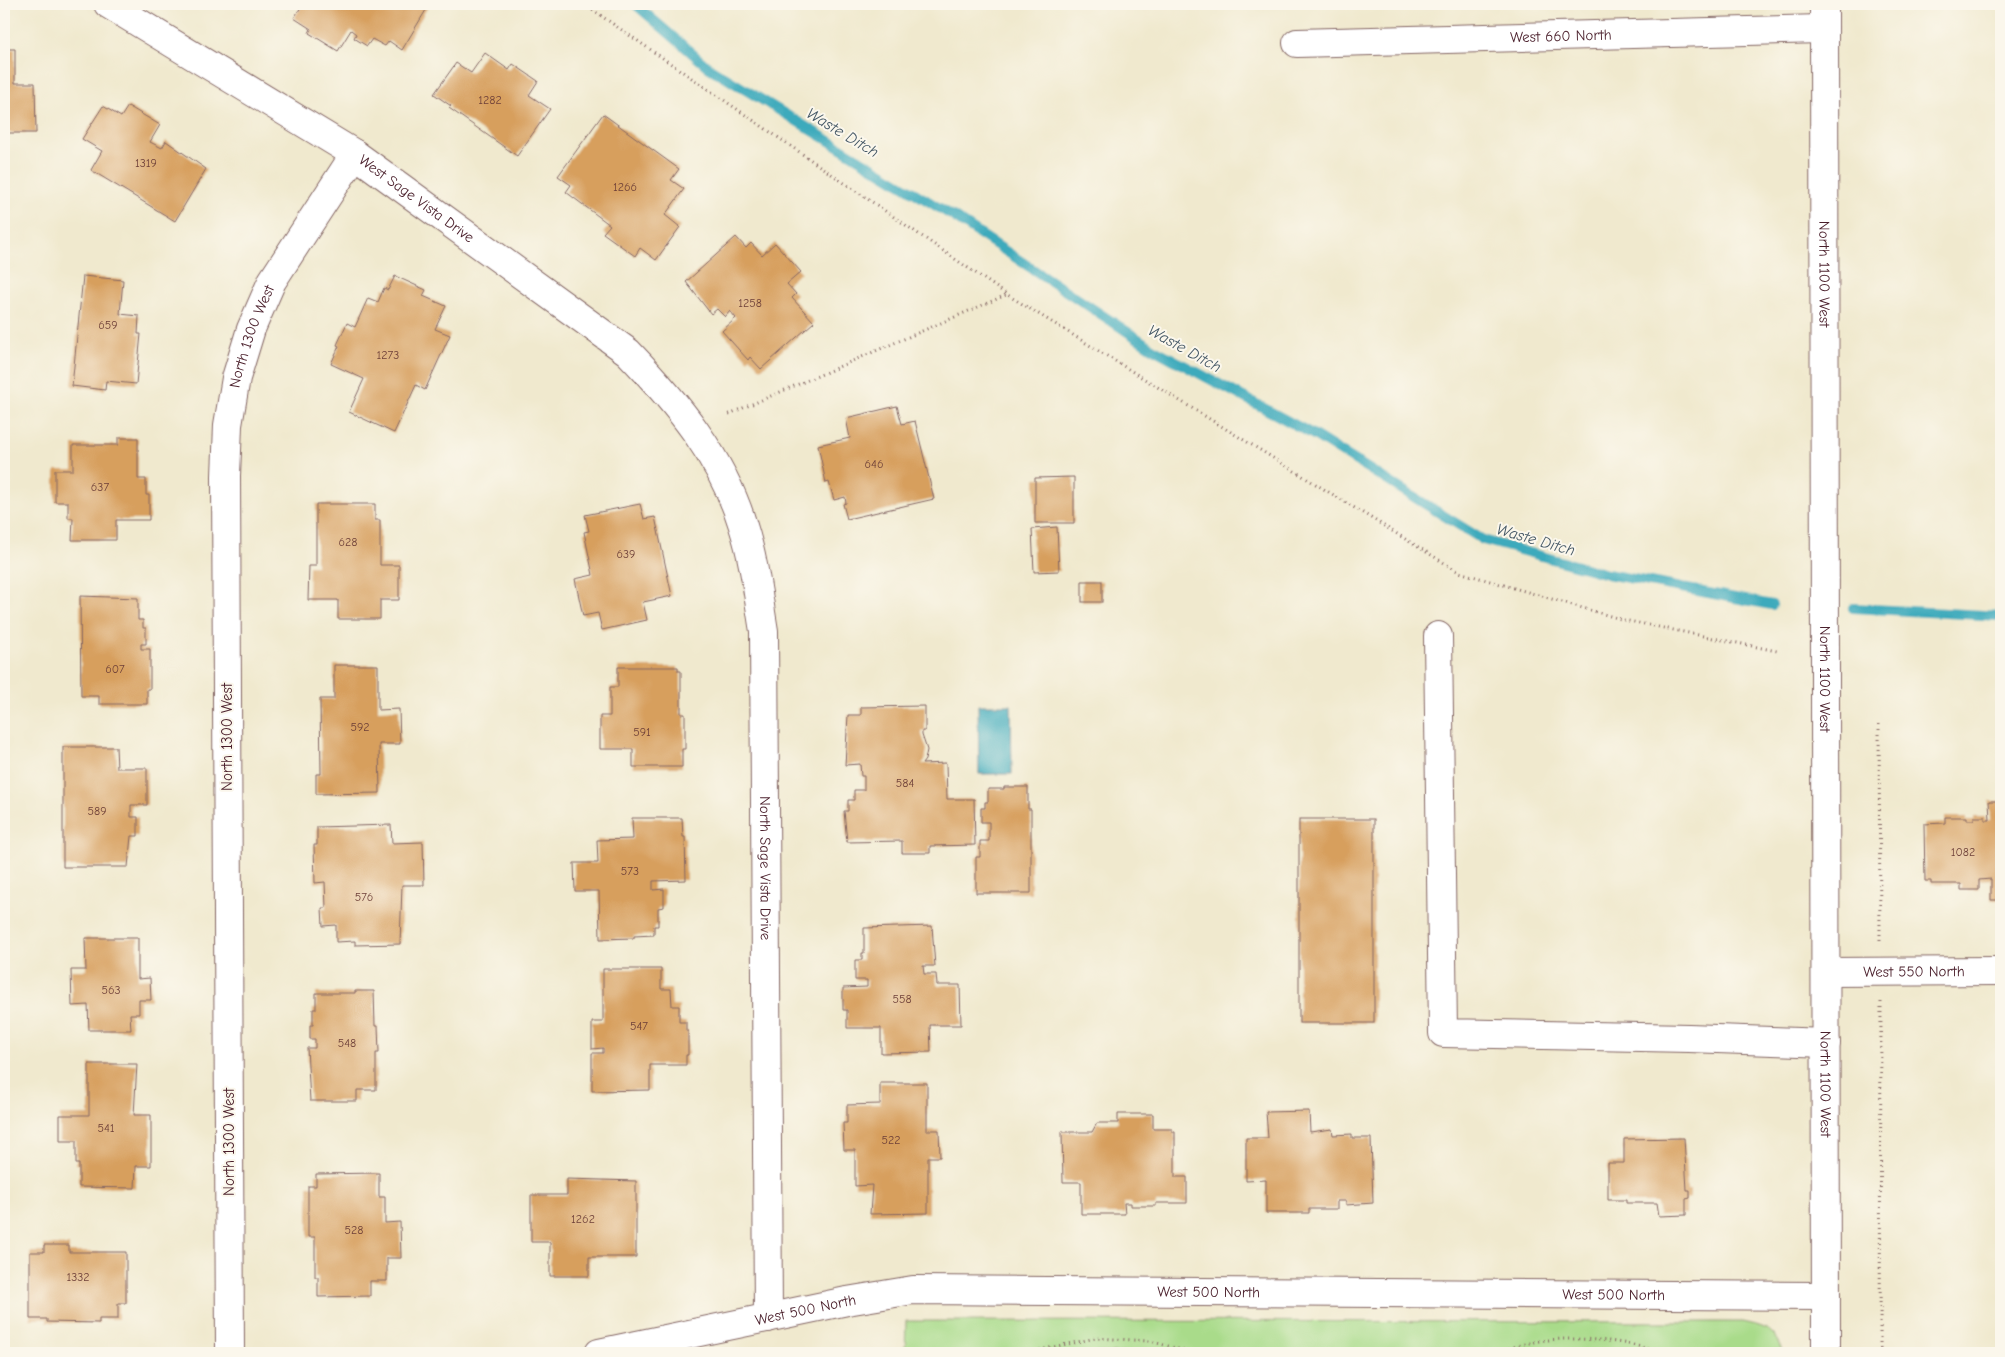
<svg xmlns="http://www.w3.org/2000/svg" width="2005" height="1357" font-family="'Comic Neue',sans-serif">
	<rect width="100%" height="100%" fill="#fbf7ec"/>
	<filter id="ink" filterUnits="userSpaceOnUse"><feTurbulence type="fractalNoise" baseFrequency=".02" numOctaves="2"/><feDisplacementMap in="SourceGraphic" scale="10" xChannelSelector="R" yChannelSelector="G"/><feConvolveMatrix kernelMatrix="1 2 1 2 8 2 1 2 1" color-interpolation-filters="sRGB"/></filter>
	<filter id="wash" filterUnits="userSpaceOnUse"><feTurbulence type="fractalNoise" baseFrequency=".0096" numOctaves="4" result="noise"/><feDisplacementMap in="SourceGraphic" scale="20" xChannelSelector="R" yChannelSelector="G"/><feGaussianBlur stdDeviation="1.12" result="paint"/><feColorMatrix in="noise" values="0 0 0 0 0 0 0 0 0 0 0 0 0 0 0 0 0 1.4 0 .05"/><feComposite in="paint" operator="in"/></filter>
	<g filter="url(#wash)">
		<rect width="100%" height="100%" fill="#f0e9ce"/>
		<path fill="#a9db8a" stroke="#7a7d5a" d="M906 1321 1743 1322C1767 1327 1775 1330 1784 1353H905Z"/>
		<polygon fill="#3caabc" stroke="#436474" points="978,705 1011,705 1012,774 979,774"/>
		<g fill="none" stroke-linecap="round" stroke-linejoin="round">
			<g stroke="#3caabc" stroke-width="10">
				<polyline points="635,4 708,67 951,215 1152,348 1314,435 1483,540 1607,574 1772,605"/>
				<polyline points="1853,608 2001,616"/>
			</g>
		</g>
		<g id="blocks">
			<g fill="#d79f5d">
				<polygon points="303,4 428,4 429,5 402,50 389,41 385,46 372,39 367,46 354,38 356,34 351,30 338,51 309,33 311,29 294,18"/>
				<polygon points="4,49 15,49 15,83 35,83 36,133 4,133"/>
				<polygon points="485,53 509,70 513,64 538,81 529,95 550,109 517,156 449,108 451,106 434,94 456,63 471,73"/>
				<polygon points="103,106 121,117 128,106 160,125 150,142 162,148 166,141 206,169 175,221 91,170 102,151 82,139"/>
				<polygon points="603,114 679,169 671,180 684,189 665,215 680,227 656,260 640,248 635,256 603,233 610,225 566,192 571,185 558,176"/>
				<polygon points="736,237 746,248 751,243 762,255 775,243 801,272 787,284 796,294 792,298 814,322 761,369 750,357 748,360 722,331 736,318 730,311 725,317 717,309 711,314 686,282"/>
				<polygon points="83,276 123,280 120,314 139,316 138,334 141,334 136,384 106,381 105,390 72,386"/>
				<polygon points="395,276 426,290 423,296 446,306 435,329 450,335 425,390 416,385 394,433 349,412 364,379 331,364 339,346 337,345 347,323 355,327 368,298 378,302 384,288 388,290"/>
				<polygon points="897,406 902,424 915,421 934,499 847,519 843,504 846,503 845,497 834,500 829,482 826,483 818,445 850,438 846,418"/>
				<polygon points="118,438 138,438 138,479 146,479 146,495 149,495 149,520 116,520 116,540 72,540 73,518 68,518 68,502 55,502 55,470 73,470 73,445 118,445"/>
				<polygon points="1074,477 1074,523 1035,523 1035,478"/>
				<polygon points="316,504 375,504 375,520 380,520 380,565 399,565 399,600 380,600 380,619 338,619 338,600 308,600 309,566 316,566"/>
				<polygon points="640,504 644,519 655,517 672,596 643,602 647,620 602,630 598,613 583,616 575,579 593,575 584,532 589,531 585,515"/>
				<polygon points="1057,527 1059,571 1034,572 1032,529"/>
				<rect x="1082" y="581" width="20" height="21"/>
				<polygon points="80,596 138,598 138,620 143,620 143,628 146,628 146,644 141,644 141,649 150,649 150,689 147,689 147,704 99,704 99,696 81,696"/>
				<polygon points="334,665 378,665 378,710 399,709 400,744 379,744 380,793 316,794 316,774 321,774 320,699 334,699"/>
				<polygon points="618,667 678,667 678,671 681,671 681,714 685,714 685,749 682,749 682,767 633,767 633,749 600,749 600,716 610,716 610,687 618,687"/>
				<polygon points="925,706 925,731 922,731 922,735 927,750 925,760 922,764 946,763 947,799 974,799 975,845 930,846 930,853 902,853 902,841 847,842 844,811 848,811 848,800 854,800 854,790 864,790 864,776 861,776 860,764 845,765 848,715 861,715 861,707"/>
				<polygon points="63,747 116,747 117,768 147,768 147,805 131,805 131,817 138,817 138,836 131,836 128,867 63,867"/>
				<polygon points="1004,787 1028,787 1028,809 1031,809 1031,893 976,893 976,857 980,857 980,841 989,841 989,822 981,822 981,808 985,808 985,802 988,802 988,789 1004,789"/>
				<polygon points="1989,801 2001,801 2001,900 1991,900 1991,879 1979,880 1979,890 1961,890 1961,884 1931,884 1931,881 1925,881 1924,824 1945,823 1945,817 1967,817 1967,820 1974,820 1974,817 1985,817 1985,820 1990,820"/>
				<polygon points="632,818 682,818 683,837 685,837 686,880 653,881 653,890 664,889 664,907 658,908 658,926 654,926 654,935 634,936 634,938 600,939 599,891 575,891 574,863 598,863 597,840 633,839"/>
				<rect x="1299" y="819" width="75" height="204"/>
				<polygon points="391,825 392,843 423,842 424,885 402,885 400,944 355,945 355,941 336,942 336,925 323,926 322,908 326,908 325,882 315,883 314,845 317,845 317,827"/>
				<polygon points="932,926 935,966 923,966 924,974 936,974 937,985 960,985 961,1025 930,1025 931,1052 881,1053 881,1028 847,1028 847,1010 843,1010 843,988 867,987 867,980 855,980 855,960 862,960 862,953 864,953 864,928"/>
				<polygon points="85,938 138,938 138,979 150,978 151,1000 139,1000 139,1014 130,1014 131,1030 89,1030 88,1005 72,1006 71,970 86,970"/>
				<polygon points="603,969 661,969 661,989 671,989 672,1006 679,1006 679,1022 686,1022 686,1031 688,1031 688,1055 686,1055 686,1065 650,1065 650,1090 592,1091 592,1053 603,1053 603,1048 592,1049 592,1022 603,1022"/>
				<polygon points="355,991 374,991 375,1026 378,1026 379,1053 376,1053 376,1090 357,1090 357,1101 310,1101 307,1048 315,1048 315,1039 310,1039 310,1025 313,1025 313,1009 316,1009 316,993 355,993"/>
				<polygon points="89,1064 137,1064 134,1115 151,1115 151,1166 136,1166 135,1188 79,1187 79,1164 76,1164 76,1141 60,1141 60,1115 89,1115"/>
				<polygon points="880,1083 927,1083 927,1130 939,1130 940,1157 928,1157 928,1213 870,1214 872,1185 855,1186 855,1150 844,1150 843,1123 847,1123 847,1105 880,1104"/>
				<polygon points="1309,1111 1310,1132 1332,1129 1333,1135 1352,1134 1352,1138 1371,1138 1373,1203 1346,1205 1346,1201 1337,1201 1337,1209 1309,1209 1309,1213 1266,1213 1266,1180 1246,1181 1246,1138 1268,1138 1266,1112"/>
				<polygon points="1118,1114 1153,1114 1153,1129 1172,1129 1172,1132 1175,1132 1175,1177 1187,1177 1187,1203 1156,1203 1156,1206 1131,1206 1131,1203 1124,1203 1125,1214 1081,1214 1081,1182 1063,1182 1062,1132 1092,1132 1097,1123 1118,1123"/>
				<polygon points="1684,1138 1687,1190 1690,1190 1690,1198 1686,1199 1686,1215 1659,1216 1657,1203 1626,1203 1626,1200 1608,1200 1608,1163 1624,1163 1624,1139"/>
				<polygon points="379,1173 379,1197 385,1197 385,1223 400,1222 401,1258 387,1258 387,1281 370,1281 370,1296 318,1297 318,1277 315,1277 315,1237 308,1237 308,1186 316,1186 316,1174"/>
				<polygon points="567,1179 636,1181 636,1257 589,1257 589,1276 550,1276 550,1242 531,1242 531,1195 567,1195"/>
				<polygon points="44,1245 69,1245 69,1252 126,1252 126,1303 118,1303 118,1319 99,1319 99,1323 47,1322 47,1319 30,1319 30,1252 44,1252"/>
			</g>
		</g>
	</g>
	<g filter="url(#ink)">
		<use href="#blocks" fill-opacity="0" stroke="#846664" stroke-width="1"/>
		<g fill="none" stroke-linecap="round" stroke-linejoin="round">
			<defs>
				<g id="minor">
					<path id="s1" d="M108 4 355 154 628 352C677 403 722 457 743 526 754 560 758 595 764 631L768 1318"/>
					<path id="s2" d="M1824 4 1826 1353"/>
					<path id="s3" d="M1297 43 1823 29"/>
					<polyline points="1438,636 1443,1033 1689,1038 1826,1043"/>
					<path id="s4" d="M1826 972 2001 971"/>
					<path id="s5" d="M230 1353 226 476 228 425 236 378 251 329 272 281 355 154"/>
					<path id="s6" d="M599 1353 847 1301 913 1290 1826 1296"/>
				</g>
			</defs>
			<use href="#minor" stroke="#846664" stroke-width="30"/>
			<g stroke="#846664" stroke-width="3" stroke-dasharray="1 4" stroke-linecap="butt">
				<polyline points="584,4 1006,294 1459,572 1624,620 1777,651"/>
				<polyline points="729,414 1006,295"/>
				<polyline points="1879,724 1880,940"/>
				<polyline points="1025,1353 1096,1338 1150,1341 1193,1353"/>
				<path d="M1495 1353C1506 1350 1517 1345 1529 1343 1562 1335 1628 1339 1659 1353"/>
				<polyline points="1880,1353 1881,1001"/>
			</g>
			<use href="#minor" stroke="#fff" stroke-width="28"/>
		</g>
	</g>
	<g text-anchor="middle" stroke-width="4" stroke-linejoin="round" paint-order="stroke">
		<g font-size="12" fill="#6d3f38">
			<text x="490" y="104">1282</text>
			<text x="146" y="167">1319</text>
			<text x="625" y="191">1266</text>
			<text x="750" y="307">1258</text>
			<text x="108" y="329">659</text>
			<text x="388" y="359">1273</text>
			<text x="874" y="468">646</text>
			<text x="100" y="491">637</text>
			<text x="348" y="546">628</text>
			<text x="626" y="558">639</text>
			<text x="115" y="673">607</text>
			<text x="360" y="731">592</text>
			<text x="642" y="736">591</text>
			<text x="905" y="787">584</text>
			<text x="97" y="815">589</text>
			<text x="1963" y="856">1082</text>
			<text x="630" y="875">573</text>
			<text x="364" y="901">576</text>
			<text x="111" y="994">563</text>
			<text x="902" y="1003">558</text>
			<text x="639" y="1030">547</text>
			<text x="347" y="1047">548</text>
			<text x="106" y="1132">541</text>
			<text x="891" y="1144">522</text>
			<text x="583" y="1223">1262</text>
			<text x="354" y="1234">528</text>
			<text x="78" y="1281">1332</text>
		</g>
		<g font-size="15" fill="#4a1f2b" stroke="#fbf7ec">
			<text dy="5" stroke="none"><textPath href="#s3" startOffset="264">West 660 North</textPath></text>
			<text dy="5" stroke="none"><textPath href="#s1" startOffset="365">West Sage Vista Drive</textPath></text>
			<text dy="5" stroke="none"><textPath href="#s2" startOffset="270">North 1100 West</textPath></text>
			<text dy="5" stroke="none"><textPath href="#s5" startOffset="1020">North 1300 West</textPath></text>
			<text dy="5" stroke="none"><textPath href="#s2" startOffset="675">North 1100 West</textPath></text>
			<text transform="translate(227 737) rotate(-90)" y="5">North 1300 West</text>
			<text dy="5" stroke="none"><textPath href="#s1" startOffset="1181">North Sage Vista Drive</textPath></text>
			<text dy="5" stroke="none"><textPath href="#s4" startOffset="88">West 550 North</textPath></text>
			<text dy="5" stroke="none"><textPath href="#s2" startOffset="1080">North 1100 West</textPath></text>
			<text transform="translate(229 1142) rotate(-90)" y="5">North 1300 West</text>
			<text dy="5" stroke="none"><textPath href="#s6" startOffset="616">West 500 North</textPath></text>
			<text dy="5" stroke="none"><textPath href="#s6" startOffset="1021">West 500 North</textPath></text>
			<text dy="5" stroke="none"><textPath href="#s6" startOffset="211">West 500 North</textPath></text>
		</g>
		<g font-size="16" font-style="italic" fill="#445765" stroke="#fbf7ec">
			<text transform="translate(843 132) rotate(31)" y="6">Waste Ditch</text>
			<text transform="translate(1185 348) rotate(29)" y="6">Waste Ditch</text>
			<text transform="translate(1536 539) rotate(16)" y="6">Waste Ditch</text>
		</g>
	</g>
	<rect width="2005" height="1357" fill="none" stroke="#fbf7ec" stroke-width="20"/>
</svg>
